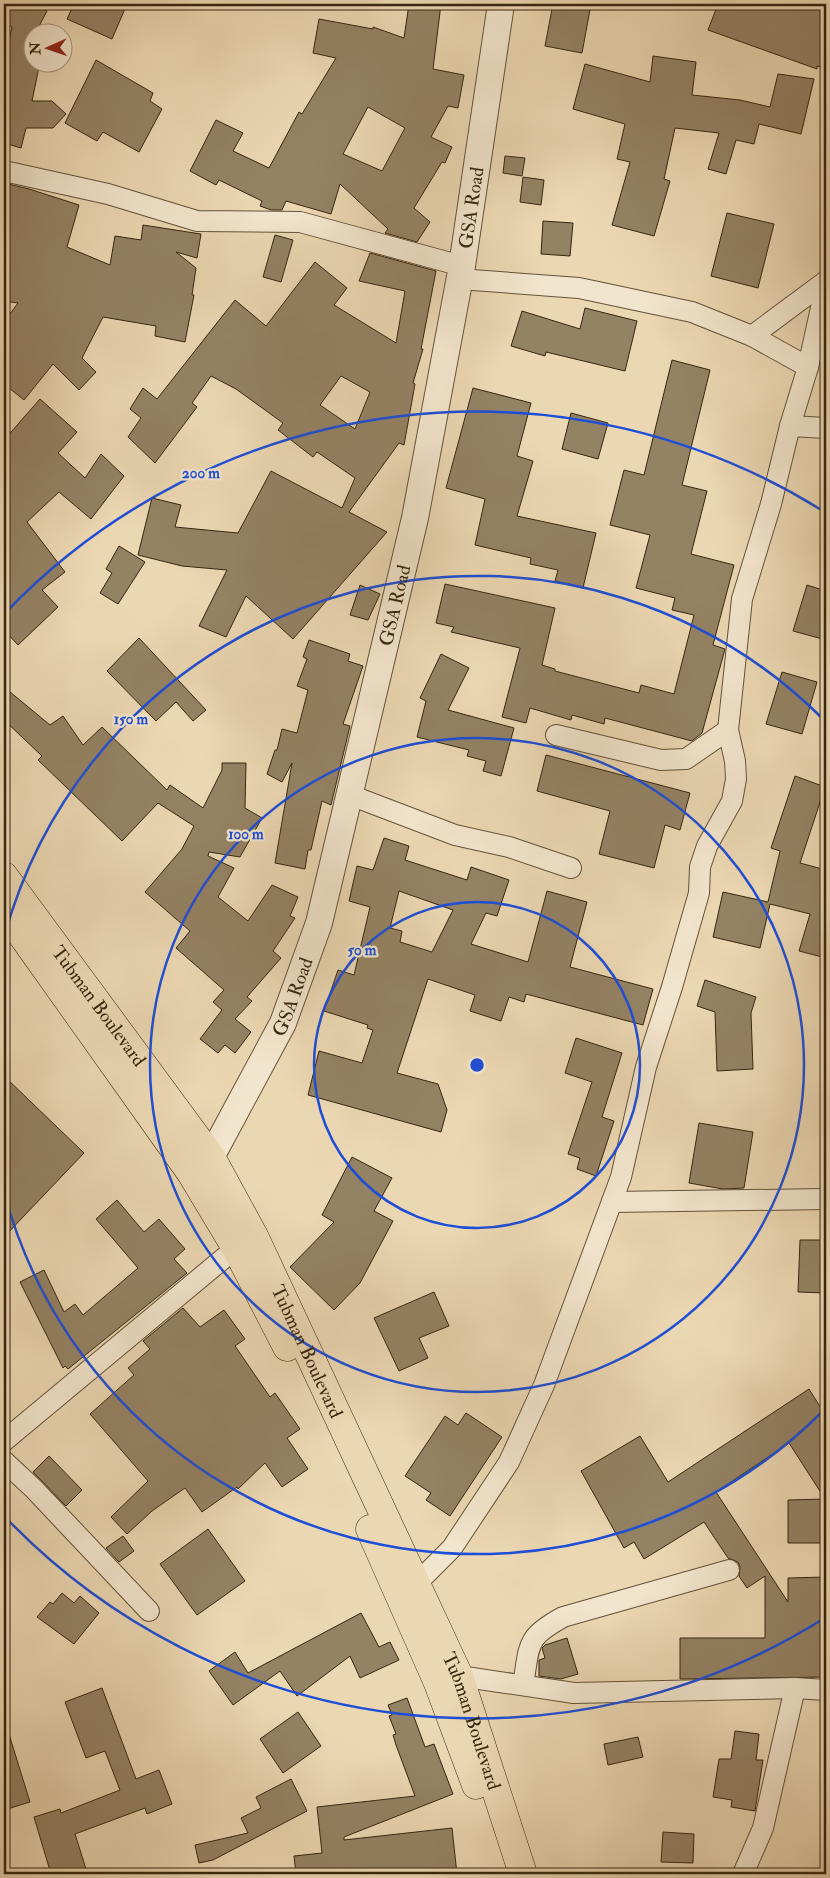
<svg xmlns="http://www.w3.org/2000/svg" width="830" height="1878" font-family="'IM FELL Double Pica',serif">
	<rect width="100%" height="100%" fill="#ebd7b2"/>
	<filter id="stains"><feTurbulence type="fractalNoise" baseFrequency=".004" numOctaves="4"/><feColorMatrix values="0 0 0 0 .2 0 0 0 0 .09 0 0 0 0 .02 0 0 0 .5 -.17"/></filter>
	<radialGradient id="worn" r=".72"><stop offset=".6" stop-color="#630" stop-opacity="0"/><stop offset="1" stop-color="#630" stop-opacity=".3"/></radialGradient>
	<g fill="#948264" stroke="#36260f" fill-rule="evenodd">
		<polygon points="10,4 34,4 47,11 36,32 32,32 32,62 40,62 32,101 52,101 66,114 53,128 26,128 21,148 4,143 4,62 12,27 4,22 4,15"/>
		<polygon points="74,4 127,4 112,39 67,19"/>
		<path d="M409 4H441L433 69 464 75 458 108 448 106 431 137 452 147 445 163 442 162 414 208 430 222 417 242 385 233 388 229 340 184 331 214 286 201 282 210H271L260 206 262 201 219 180 216 185 190 171 216 120 243 133 233 151 269 168 299 112 302 114 336 58 313 53 319 19 373 29V27L404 38ZM368 107 405 128 382 171 343 154Z"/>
		<polygon points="553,4 591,4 582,53 545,46"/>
		<polygon points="718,4 787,4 826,11 826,68 817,66 817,69 708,30"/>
		<polygon points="653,56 696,62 692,95 740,100 770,107 778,74 814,79 801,134 759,124 754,144 736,140 726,174 708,169 719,133 675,128 664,179 670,181 654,236 612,225 630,162 617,159 625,124 573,109 585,64 650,82"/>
		<polygon points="96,60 153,93 150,101 162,109 139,152 103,132 97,141 65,123"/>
		<polygon points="505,156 525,158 522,176 503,173"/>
		<polygon points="523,177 544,180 541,205 520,202"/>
		<polygon points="4,183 29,189 79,205 67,247 110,265 115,236 141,240 143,225 201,234 197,258 176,252 196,268 192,295 194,295 185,342 155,336 156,326 103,317 82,358 96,372 79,390 53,364 24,400 4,384 4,322 18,303 4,301"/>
		<polygon points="727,213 774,224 758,288 711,276"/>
		<polygon points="543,221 573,223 570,256 541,254"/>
		<polygon points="275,235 293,240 281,282 263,277"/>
		<path d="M370 253 436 271 421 349H423L413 383 415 384 404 445 399 443 349 512 387 532 293 639 246 596 226 637 199 626 227 570 182 566 138 555 152 498 181 505 175 527 238 533 271 471 342 508 355 478 317 452 313 457 278 430 283 423 236 389 211 376 192 403 197 407 155 463 128 437 141 418 130 409 143 388 157 399 235 300 266 326 315 262 347 288 334 305 396 343 405 291 359 281ZM341 376 370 392 355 429 320 405Z"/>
		<polygon points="585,308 637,321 625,371 546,352 545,356 511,346 522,311 580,329"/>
		<polygon points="672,360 710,370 682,485 707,491 691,554 734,565 713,645 725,649 702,733 692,741 605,718 604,724 572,715 571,720 530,708 526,723 502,717 520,648 451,632 454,627 436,623 445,584 555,608 542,665 555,669 555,671 639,693 641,685 674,694 694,615 672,610 675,598 636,588 650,535 610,525 624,470 644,475"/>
		<polygon points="473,388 531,403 517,456 533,461 517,516 596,533 583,588 555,581 558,570 530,564 531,558 475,545 485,499 446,488"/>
		<polygon points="40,399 77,432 58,453 85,478 101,454 124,476 91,519 59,492 27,522 65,572 42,590 58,607 18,645 4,630 4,440"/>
		<polygon points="571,413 608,423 598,459 562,449"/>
		<polygon points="119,546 145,562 118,604 100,593 112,573 106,569"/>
		<polygon points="360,585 380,594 368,620 350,615"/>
		<polygon points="807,585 826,591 826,640 793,631"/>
		<polygon points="139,638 206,710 193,721 176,702 156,721 107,671"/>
		<polygon points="309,640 350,654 348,661 363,666 343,724 350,726 331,805 322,801 311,850 308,850 305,869 275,863 292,763 282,782 267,774 275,750 277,750 282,729 297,733 308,690 297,686 307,659 303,657"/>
		<polygon points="441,654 469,668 448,710 514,728 501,776 483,771 486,761 467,756 469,750 417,737 426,701 420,698"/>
		<polygon points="782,672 817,682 802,734 766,724"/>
		<polygon points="4,687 50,725 63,716 83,745 102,727 167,790 170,785 203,808 222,770 222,763 246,763 245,808 262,818 240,857 209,852 208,856 234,868 218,897 248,921 272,885 298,897 290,916 295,918 273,951 281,958 247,997 252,1001 235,1019 251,1032 235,1053 225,1045 218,1053 200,1039 222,1010 213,1002 224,990 176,948 190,931 145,892 182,849 194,826 158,803 122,841 38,760 42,756 4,720"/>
		<polygon points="546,755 690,793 680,830 665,825 654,868 599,854 610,811 537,791"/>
		<polygon points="795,776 825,787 800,863 826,870 826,958 799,951 810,914 770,904 760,948 713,937 723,892 768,902 780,851 771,848"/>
		<path d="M384 838 409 846 405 860 467 880 471 867 509 880 497 916 486 913 471 944 528 962 547 891 587 902 570 967 653 989 643 1025 526 994 524 1002 509 997 501 1021 470 1011 475 995 428 979 397 1073 438 1084 447 1110 441 1132 308 1095 319 1051 362 1063 373 1030 367 1028 368 1025 324 1011 338 970 354 975 370 907 349 901 357 866 373 870ZM399 891 453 910 432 952 400 942 402 931 390 928Z"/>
		<polygon points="705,980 756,997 751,1013 753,1069 717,1071 715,1012 697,1006"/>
		<polygon points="576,1038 622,1053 602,1117 614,1121 596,1176 577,1169 580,1158 568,1154 592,1082 565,1073"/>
		<polygon points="4,1076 84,1153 4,1237"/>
		<polygon points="699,1123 753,1132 744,1188 723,1189 689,1183"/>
		<polygon points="352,1157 392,1178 374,1211 393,1221 360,1283 334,1310 290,1267 334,1222 322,1215"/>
		<polygon points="117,1200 144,1232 159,1219 185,1249 174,1259 187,1273 68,1369 65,1366 63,1368 20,1282 44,1270 64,1312 75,1304 83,1315 138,1268 96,1219"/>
		<polygon points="800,1240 826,1240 826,1293 798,1292"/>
		<polygon points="434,1292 449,1326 419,1338 428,1358 399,1371 374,1318"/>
		<polygon points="183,1308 200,1327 224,1310 245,1339 235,1346 270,1397 275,1393 300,1429 287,1438 308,1469 282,1487 265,1463 238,1489 237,1487 202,1512 185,1488 152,1511 127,1534 111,1517 148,1481 90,1414 134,1375 128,1368 150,1349 143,1341"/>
		<polygon points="809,1389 826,1416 826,1543 788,1543 788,1500 825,1499 789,1443 716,1492 788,1602 788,1578 826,1577 826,1677 680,1679 680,1638 765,1638 765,1576 747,1588 739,1576 740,1567 738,1562 728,1558 704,1522 644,1559 634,1542 624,1548 581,1471 640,1436 668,1482"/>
		<polygon points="466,1413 502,1437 450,1516 426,1500 431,1493 405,1476 445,1416 458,1425"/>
		<polygon points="49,1456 82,1490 66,1506 33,1472"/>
		<polygon points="208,1529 245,1581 197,1615 160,1564"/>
		<polygon points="123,1536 134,1551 119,1562 106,1548"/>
		<polygon points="62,1593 74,1603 80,1596 99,1613 74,1644 37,1617 50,1602 53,1604"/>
		<polygon points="361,1613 379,1647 390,1642 399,1660 360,1678 350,1656 297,1696 280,1671 233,1705 209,1671 235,1652 248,1673"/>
		<polygon points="567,1638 578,1674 561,1679 539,1676 539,1660 545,1658 542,1648 545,1645"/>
		<polygon points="102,1688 136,1779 159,1770 172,1804 147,1814 145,1808 75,1834 86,1869 69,1874 51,1874 34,1817 60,1809 61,1813 120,1790 105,1751 86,1758 65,1702"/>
		<polygon points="407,1698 425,1747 434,1744 453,1794 344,1837 344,1840 452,1828 457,1874 296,1874 294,1856 322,1853 317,1807 415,1796 396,1745 393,1735 396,1734 389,1716 392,1715 388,1705"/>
		<polygon points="298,1712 321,1746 283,1773 260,1739"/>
		<polygon points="4,1731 8,1731 30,1802 4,1810"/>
		<polygon points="735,1731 759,1734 756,1760 763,1760 755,1811 731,1807 732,1800 713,1797 719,1759 731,1759"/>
		<polygon points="638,1737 643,1757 608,1765 604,1744"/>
		<polygon points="291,1779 307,1811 213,1860 199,1863 195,1845 248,1833 241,1818 261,1808 256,1797"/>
		<polygon points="663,1832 694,1834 693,1863 661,1862"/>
	</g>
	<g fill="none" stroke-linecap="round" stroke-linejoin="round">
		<defs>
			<g id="minor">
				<polyline points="4,171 108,194 197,221 300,222 462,266"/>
				<polyline points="459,279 579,288 692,312 752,336 826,281"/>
				<polyline points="752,336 808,367"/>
				<polyline points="790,426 826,428"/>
				<polyline points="556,735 661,760 686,759 728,730"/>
				<polyline points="350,795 455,835 509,847 571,868"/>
				<polyline points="612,1202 826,1199"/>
				<polyline points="4,1441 236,1248"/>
				<polyline points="4,1461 34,1489 149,1611"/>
				<polyline points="415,1585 452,1548 509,1462 544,1385 621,1177 646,1067 672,987 699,893 700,867 707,846 732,801 736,779 735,761 728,730 742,599 771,504 790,426 808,367 826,285"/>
				<polyline points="459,1676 574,1693 795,1688 826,1690"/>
				<path d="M523 1685C530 1644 525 1638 563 1617L729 1570"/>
				<polyline points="743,1874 763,1828 795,1688"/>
			</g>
			<g id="tertiary">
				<path id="s1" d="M195 1169 211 1157 283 1023 319 923 415 518 462 266 501 4"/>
			</g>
			<g id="trunk">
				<path id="s2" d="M4 876 211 1157 255 1238 459 1676 523 1874"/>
				<polyline points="4,910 191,1173 236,1248 287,1347"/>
				<polyline points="370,1529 438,1683 476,1785"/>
			</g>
		</defs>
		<use href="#minor" stroke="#635238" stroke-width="22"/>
		<use href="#tertiary" stroke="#635238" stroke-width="28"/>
		<use href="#trunk" stroke="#36260f" stroke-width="29"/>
		<use href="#minor" stroke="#f2e5cd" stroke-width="20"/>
		<use href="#tertiary" stroke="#f2e5cd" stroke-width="26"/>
		<use href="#trunk" stroke="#ebd7b2" stroke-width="28"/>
	</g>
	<g fill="none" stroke="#1d4ed8" stroke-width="2.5">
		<circle cx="477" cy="1065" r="163"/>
		<circle cx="477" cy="1065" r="327"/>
		<path d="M823 1411A490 490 0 0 1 5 1196M5 934A490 490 0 0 1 823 719"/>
		<path d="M823 1619A653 653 0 0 1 7 1519M7 611A653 653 0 0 1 823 511"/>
	</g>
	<g text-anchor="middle" stroke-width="4.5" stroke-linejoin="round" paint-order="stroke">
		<g font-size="19" fill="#36260f" stroke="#f2e5cd">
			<text dy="7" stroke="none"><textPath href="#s1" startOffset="1010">GSA Road</textPath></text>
			<text dy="7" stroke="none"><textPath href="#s1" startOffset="605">GSA Road</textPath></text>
			<text dy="7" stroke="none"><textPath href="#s1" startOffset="200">GSA Road</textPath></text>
			<text dy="7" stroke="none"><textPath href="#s2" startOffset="161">Tubman Boulevard</textPath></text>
			<text dy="7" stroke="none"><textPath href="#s2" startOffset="566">Tubman Boulevard</textPath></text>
			<text dy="7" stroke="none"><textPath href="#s2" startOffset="971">Tubman Boulevard</textPath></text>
		</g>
	</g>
	<circle cx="477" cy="1065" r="8" fill="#1d4ed8" stroke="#f2e5cd" stroke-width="2.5"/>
	<g font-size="15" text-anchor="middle" font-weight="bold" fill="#1d4ed8" stroke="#f2e5cd" stroke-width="4.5" stroke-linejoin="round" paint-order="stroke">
		<text x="201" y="478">200 m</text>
		<text x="131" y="724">150 m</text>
		<text x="246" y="839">100 m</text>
		<text x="362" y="955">50 m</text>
	</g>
	<rect width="830" height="1878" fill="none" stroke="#ebd7b2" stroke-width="20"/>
	<rect x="5" y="5" width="820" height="1868" fill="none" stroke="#36260f" stroke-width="2.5"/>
	<rect x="10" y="10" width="810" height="1858" fill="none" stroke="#36260f"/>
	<g transform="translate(48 48) rotate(268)"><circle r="24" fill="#f2e5cd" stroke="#a79981"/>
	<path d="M0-4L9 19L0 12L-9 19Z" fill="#8f2418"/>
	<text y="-8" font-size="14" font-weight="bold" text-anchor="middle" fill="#36260f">N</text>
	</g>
	<rect width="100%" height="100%" filter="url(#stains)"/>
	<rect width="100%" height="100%" fill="url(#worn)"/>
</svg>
